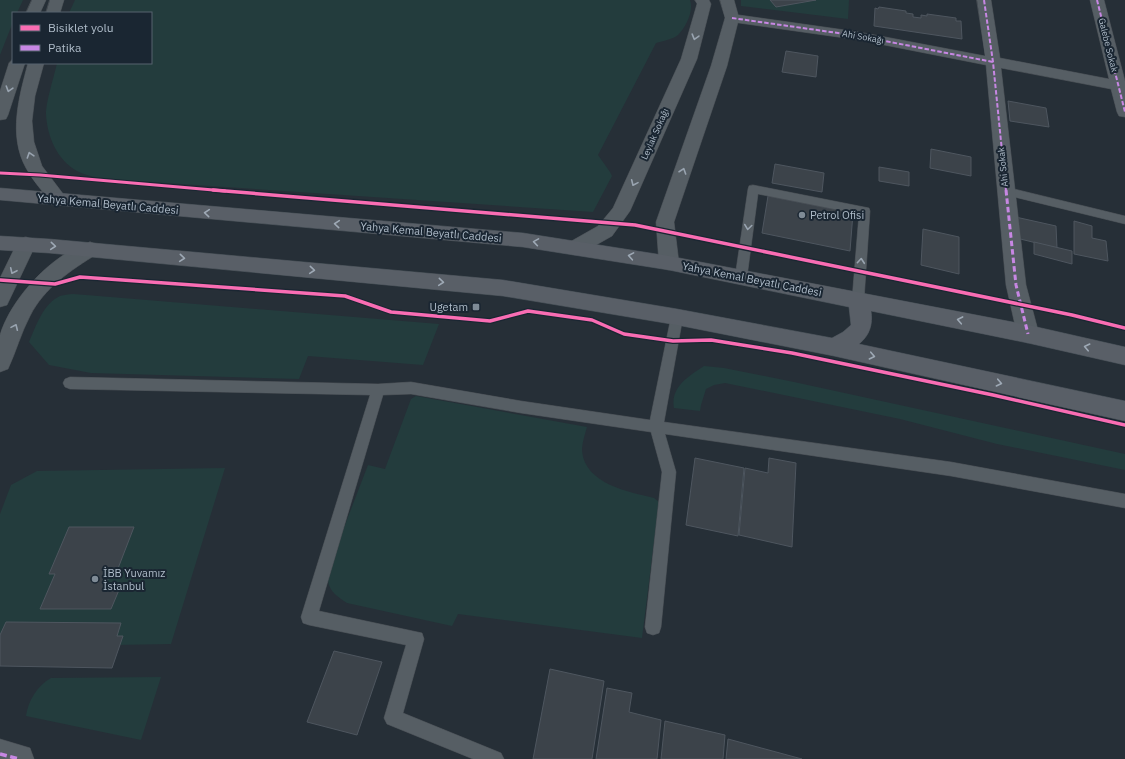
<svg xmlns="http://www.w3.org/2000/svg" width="1125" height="759" font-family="'IBM Plex Sans',sans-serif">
	<rect width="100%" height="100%" fill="#262f37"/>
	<g fill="#233c3d">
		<polygon points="0,0 23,0 17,13 13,13 13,22 0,55"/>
		<path d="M75 0H690C694 11 686 27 678 35 673 39 663 41 656 43L598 155 610 172 612 176 593 212 122 180C108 178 89 178 77 171 57 160 47 136 46 114 46 101 54 77 57 63H151V13H69Z"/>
		<polygon points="741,0 849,0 848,19 741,6"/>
		<path d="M73 294 86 295 439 324 423 365 308 356 299 379 91 373 49 365 29 342C36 326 43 304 60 296 64 295 69 294 73 294Z"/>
		<path d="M704 366 724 368 794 382 1125 454V470L997 444 900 419 725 383 714 385 706 389 701 405 700 411 674 408C670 387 689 376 704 366Z"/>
		<path d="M416 396 587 427C585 434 582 443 582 451 585 484 629 492 654 498L659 502 642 638 458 614 452 626 347 603C332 593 326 588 328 569L368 465 385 469 411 399Z"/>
		<polygon points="225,468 171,644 0,647 0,514 11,485 37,471"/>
		<path d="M161 677 141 740 26 716C28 701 37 686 51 678Z"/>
	</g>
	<g fill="#3c434a" stroke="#4e565f">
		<polygon points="770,0 816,0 776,7"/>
		<polygon points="879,7 906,11 906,13 913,14 913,17 921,18 921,15 927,16 927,14 956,18 956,21 961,21 962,39 874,26 875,8 878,9"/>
		<polygon points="786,51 818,56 816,77 782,72"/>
		<polygon points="1008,101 1046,108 1049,127 1010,121"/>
		<polygon points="931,149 971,157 971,176 930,168"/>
		<polygon points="775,164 824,173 822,192 772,183"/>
		<polygon points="879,167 909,172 909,186 879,181"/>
		<polygon points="768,196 853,213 850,251 762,233"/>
		<polygon points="1011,216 1056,226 1057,248 1012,237"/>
		<polygon points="1074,221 1092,226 1092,238 1106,241 1108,261 1074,254"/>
		<polygon points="923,229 959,237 959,274 921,265"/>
		<polygon points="1034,242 1072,251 1072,264 1034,254"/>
		<polygon points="695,458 744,468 738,536 686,525"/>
		<polygon points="769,458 796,463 792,547 739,535 745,468 768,473"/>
		<polygon points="69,527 134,527 117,571 111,571 104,590 119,590 111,609 40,609 55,574 49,574"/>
		<polygon points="6,622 121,623 117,636 123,636 112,668 0,666 0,635"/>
		<polygon points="334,651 382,662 357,735 307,722"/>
		<polygon points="550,669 604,681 592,759 533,759"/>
		<polygon points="607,688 632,693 629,712 661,720 657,759 596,759"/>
		<polygon points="665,721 725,735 723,759 661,759"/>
		<polygon points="728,739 802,759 726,759"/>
	</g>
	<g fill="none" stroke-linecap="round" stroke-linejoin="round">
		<defs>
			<g id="service">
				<polygon points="753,185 869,208 870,211 864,300 862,303 858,305 854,303 852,300 859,214 758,194 747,277 745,280 741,281 737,280 735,277 748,189 749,186"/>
				<polygon points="1006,187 1125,216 1125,224 1002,194 1001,191 1002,188"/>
				<polygon points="677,312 681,314 683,317 664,422 951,462 1125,494 1125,508 951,476 665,434 676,472 661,627 659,633 653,635 647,633 645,627 662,472 651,432 521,413 411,394 383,395 319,611 422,633 424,639 403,713 501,753 504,759 473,759 387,724 384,718 406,645 309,625 303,623 301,617 370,395 70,389 65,387 63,383 65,379 70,377 378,384 411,382 521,401 650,420 671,317 673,314"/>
			</g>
			<g id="minor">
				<polygon points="977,0 991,0 1000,58 1109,79 1090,0 1104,0 1125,81 1125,117 1119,116 1117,112 1111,89 1001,68 1026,285 1039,334 1035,340 1028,343 1021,340 1017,334 1006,285 986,65 859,40 732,22 727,21 725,18 727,15 732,14 859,32 985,56"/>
				<polygon points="26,237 33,239 36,244 7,305 0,307 0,278 19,239"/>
				<path d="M90 242 97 244 100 249 97 254C71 270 44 288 30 316 21 333 16 352 8 369L0 372C0 361 0 346 0 335 11 298 53 253 90 242Z"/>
				<polygon points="0,739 30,748 34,759 0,759"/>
			</g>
			<g id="tertiary">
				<polygon points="32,0 46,0 40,13 26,13"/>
				<polygon points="50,0 64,0 60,13 46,13"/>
				<polygon points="695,0 709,0 711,4 697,59 630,211 612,236 582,253 575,255 568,253 565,248 568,243 598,226 613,208 681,59 697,4"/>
				<polygon points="720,0 734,0 739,18 727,66 674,222 679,263 676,268 669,270 662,268 659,263 656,222 711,66 725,18"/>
				<polygon points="13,59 13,63 25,63 8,115 6,119 0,120 0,91 9,63"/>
				<path d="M28 63H44L35 96 32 121 34 142 42 166 67 199 64 203 58 205 52 203C43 192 33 181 26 168 8 135 19 97 28 63Z"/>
			</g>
			<path id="primary" d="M0 188 523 233 669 256 1028 325 1125 347V365L1028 343 871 311C873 324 870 335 859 344L1125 401V421L834 356 677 325 503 296 49 253 0 250V236L49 239 503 280 677 309 832 338 843 332 851 325 849 307 669 270 523 247 0 200Z"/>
		</defs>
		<use href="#service" stroke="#454b51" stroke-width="1"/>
		<use href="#minor" stroke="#454b51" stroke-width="1"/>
		<use href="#tertiary" stroke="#454b51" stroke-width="1"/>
		<use href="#primary" stroke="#434c53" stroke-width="1"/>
		<use href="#service" fill="#565e64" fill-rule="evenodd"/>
		<use href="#minor" fill="#565e64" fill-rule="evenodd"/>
		<use href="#tertiary" fill="#565e64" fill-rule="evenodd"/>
		<use href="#primary" fill="#595f67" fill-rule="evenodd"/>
		<g stroke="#c787e3" stroke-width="2" stroke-dasharray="4.5 2" stroke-linecap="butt">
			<polyline points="984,0 993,62 1006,191"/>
			<polyline points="1097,0 1125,112"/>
			<polyline points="732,18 859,36 993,62"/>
		</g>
		<polyline stroke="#c787e3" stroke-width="3" stroke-dasharray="5.5 3" stroke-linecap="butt" points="1006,190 1016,285 1028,334"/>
		<polyline stroke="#c787e3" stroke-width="3.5" stroke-dasharray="7 3.5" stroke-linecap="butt" points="0,754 19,759"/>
		<defs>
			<polyline id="cycleway-far1" points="0,173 40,175 225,191"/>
			<g id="cycleway">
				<polyline points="213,190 635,225 1072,315 1125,328"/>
				<polyline points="0,280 55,284 80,277 345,296 391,312 490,321 528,311 592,320 624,334 673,341 711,340 792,353 993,395 1125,425"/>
			</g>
		</defs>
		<use href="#cycleway-far1" stroke="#1a2632" stroke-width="5"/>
		<use href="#cycleway" stroke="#1a2632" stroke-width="6"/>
		<use href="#cycleway-far1" stroke="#f96db3" stroke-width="3"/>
		<use href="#cycleway" stroke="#f96db3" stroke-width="3.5"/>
	</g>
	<defs><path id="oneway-chevron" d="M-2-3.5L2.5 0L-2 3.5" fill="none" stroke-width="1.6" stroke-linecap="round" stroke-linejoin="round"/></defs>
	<g stroke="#99a4b0">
		<use href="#oneway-chevron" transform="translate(695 37) rotate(106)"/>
		<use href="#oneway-chevron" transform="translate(9 89) rotate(107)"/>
		<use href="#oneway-chevron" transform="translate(30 155) rotate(-108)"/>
		<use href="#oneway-chevron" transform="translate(683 171) rotate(-71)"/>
		<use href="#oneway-chevron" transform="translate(634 183) rotate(114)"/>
		<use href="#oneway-chevron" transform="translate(748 227) rotate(98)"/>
		<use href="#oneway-chevron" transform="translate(861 261) rotate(-85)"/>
		<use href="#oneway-chevron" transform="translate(13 271) rotate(115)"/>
		<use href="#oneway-chevron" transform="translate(15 327) rotate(-66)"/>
	</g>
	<g stroke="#9ea9b5">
		<use href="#oneway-chevron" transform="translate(207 213) rotate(-175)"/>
		<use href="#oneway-chevron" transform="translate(337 224) rotate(-175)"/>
		<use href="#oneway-chevron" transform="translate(536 242) rotate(-171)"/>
		<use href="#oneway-chevron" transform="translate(53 246) rotate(5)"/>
		<use href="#oneway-chevron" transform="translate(631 256) rotate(-170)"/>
		<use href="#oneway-chevron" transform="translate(182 258) rotate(5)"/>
		<use href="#oneway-chevron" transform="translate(312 270) rotate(5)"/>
		<use href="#oneway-chevron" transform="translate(441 282) rotate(5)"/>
		<use href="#oneway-chevron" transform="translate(960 320) rotate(-169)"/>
		<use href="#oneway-chevron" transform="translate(1087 347) rotate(-167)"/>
		<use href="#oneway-chevron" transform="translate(872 356) rotate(12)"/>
		<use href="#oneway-chevron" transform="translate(999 383) rotate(12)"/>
	</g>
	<g fill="#7f8b96" stroke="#1a2632" stroke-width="1.5">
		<circle cx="802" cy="215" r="4"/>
		<rect x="472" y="303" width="8" height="8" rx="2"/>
		<circle cx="95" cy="579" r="4"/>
	</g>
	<g text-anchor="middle" stroke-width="4" stroke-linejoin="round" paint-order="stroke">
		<g font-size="9" fill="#afbcc9" stroke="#1a2632">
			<text transform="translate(863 37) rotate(10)" y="3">Ahi Sokağı</text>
			<text transform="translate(1108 45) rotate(76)" y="3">Galebe Sokak</text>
			<text transform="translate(655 134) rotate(-66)" y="3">Leylak Sokağı</text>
			<text transform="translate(1003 167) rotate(-96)" y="3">Ahi Sokak</text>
		</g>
		<g font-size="11" fill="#afbcc9" stroke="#1a2632">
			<text transform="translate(108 204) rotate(5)" y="4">Yahya Kemal Beyatlı Caddesi</text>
			<text transform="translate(431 232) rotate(5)" y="4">Yahya Kemal Beyatlı Caddesi</text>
			<text transform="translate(752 279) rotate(11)" y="4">Yahya Kemal Beyatlı Caddesi</text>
		</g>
		<g font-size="11" fill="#afbcc9" stroke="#1a2632" text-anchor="start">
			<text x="810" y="219">Petrol Ofisi</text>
			<text x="468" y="311" text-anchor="end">Ugetam</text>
			<text x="103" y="577">İBB Yuvamız<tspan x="103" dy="13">İstanbul</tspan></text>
		</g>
	</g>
	<rect x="12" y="12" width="140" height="52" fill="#1a2632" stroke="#56626e"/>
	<rect x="20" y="25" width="20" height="6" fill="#f96db3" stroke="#56626e"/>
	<text x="48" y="32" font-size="12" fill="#afbcc9">Bisiklet yolu</text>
	<rect x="20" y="45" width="20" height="6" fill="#c787e3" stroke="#56626e"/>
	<text x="48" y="52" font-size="12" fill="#afbcc9">Patika</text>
</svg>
